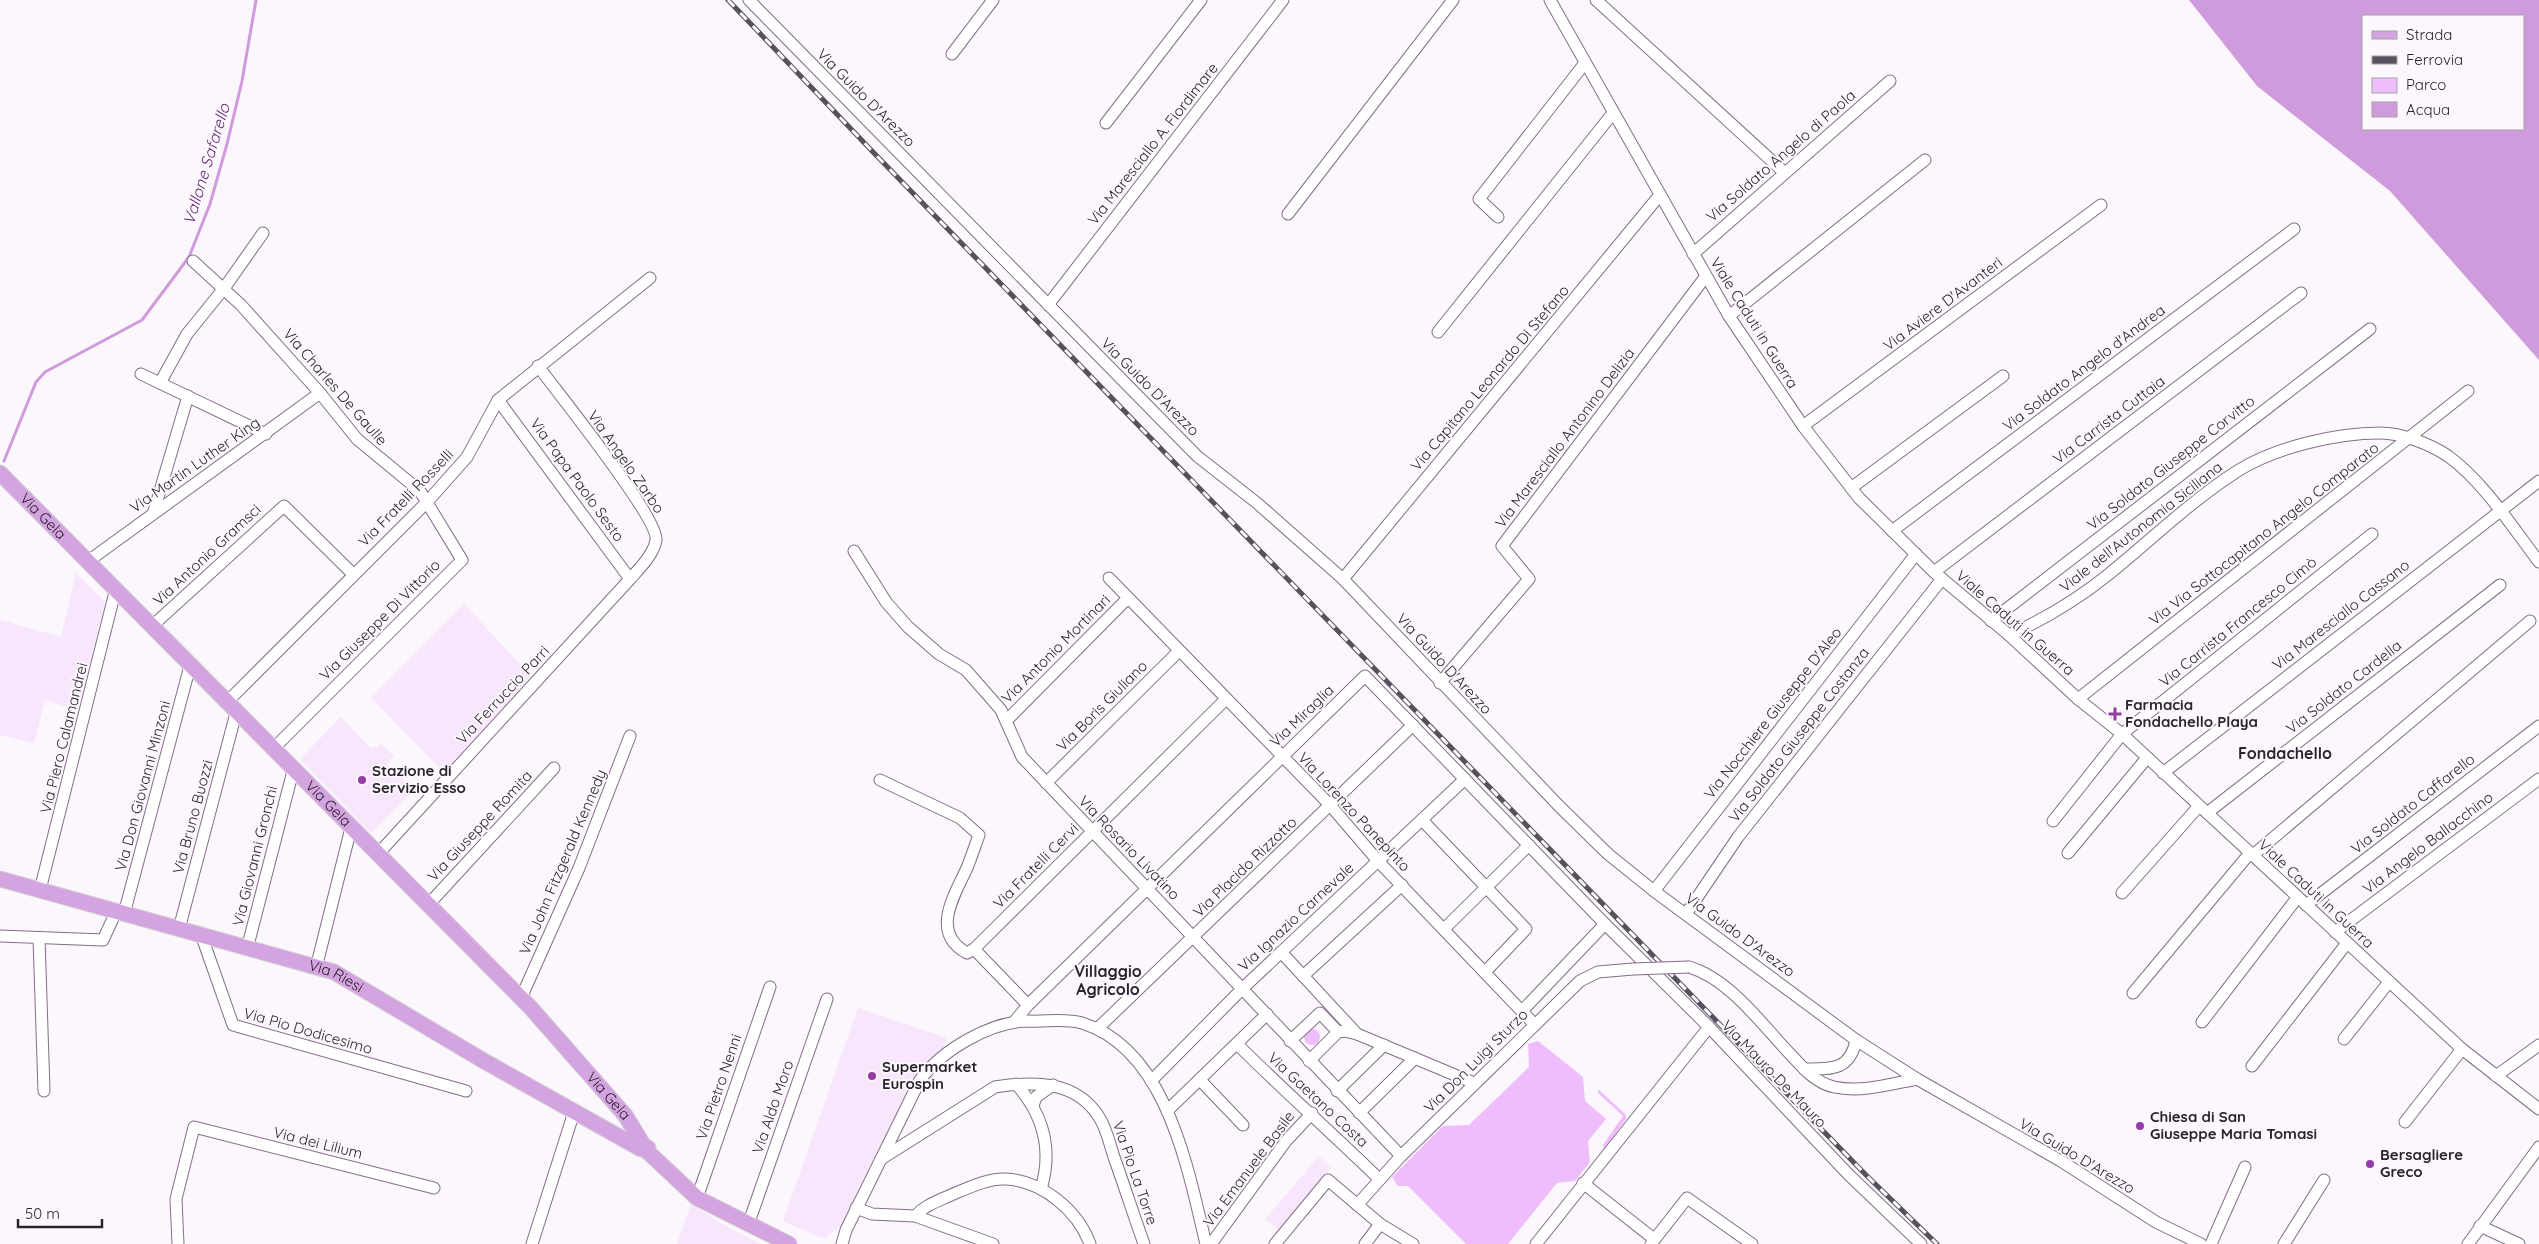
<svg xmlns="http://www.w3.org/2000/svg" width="2539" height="1244" font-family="Quicksand,sans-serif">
	<rect width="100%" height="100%" fill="#fbf7fd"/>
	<g fill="#f8e6fc">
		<polygon points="76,573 105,602 78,710 45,700 34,743 0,735 0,620 61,637"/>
		<polygon points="464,604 531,676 444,772 371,698"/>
		<polygon points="341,717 371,749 374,746 377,748 381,744 394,756 387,764 410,787 408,790 411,793 371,833 300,759"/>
		<polygon points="858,1008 947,1038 943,1049 921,1070 911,1086 860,1184 844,1223 825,1238 821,1238 783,1221"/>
		<polygon points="1319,1156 1331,1168 1279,1230 1265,1219"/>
		<polygon points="691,1204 724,1225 760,1244 677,1244"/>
	</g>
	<g fill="#efbdfb">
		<circle cx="1312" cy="1037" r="8"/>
		<polygon points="1538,1041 1583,1077 1585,1101 1606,1119 1588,1141 1590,1162 1575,1181 1557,1183 1508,1244 1466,1244 1408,1186 1398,1186 1392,1177 1443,1126 1469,1125 1529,1067 1528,1044"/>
		<polygon points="1598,1089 1626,1115 1626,1119 1604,1149 1603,1145 1623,1116 1598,1093"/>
	</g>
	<path fill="#cf9bdc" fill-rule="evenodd" d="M2189 0H2539V360L2390 191 2257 86ZM2363 16H2523V129H2363Z"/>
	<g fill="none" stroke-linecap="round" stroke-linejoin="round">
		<polyline stroke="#cf9bdc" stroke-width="3" points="4,461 36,382 45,372 142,320 189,257 210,204 227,144 242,81 256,0"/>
		<defs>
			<g id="minor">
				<polyline points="749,0 1197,456 1257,503 1343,579 1559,806 1608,854 1654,891 1856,1040 1917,1079 2061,1161 2156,1222 2201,1244"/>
				<polyline points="1550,0 1729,316 1803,426 1859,498 1934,572 2009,635 2078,699 2122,734 2462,1049 2539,1109"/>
				<polyline points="1596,0 1785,173"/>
				<polyline points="952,54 993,0"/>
				<polyline points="1106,123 1201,0"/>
				<polyline points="1288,214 1453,0"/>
				<polyline points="1498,217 1479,199 1585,63"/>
				<polyline points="1693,254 1890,81"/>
				<polyline points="193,261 241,305 320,393 357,439 420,491 462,560 272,750"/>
				<polyline points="1048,305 1283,0"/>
				<polyline points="1729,316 1925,160"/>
				<polyline points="1438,332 1613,113"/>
				<polyline points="141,374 266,434"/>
				<polyline points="160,383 187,334 225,287 263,233"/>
				<polyline points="498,400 630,579"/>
				<polyline points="1803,426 2101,205"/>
				<polyline points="1851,488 2003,376"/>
				<polyline points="154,511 188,396"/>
				<polyline points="1892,531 2294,229"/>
				<polyline points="854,551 886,602 908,627 939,654 966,670 1001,710 1022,757 1401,1156"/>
				<polyline points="87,562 320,393"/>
				<polyline points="1934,572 2301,293"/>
				<polyline points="1109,578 1330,805 1378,861 1534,1024"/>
				<polyline points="1343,579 1659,196"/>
				<polyline points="1991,621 2370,329"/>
				<polyline points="151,627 284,506 353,574"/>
				<path d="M2009 635C2045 619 2078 599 2109 574 2152 539 2192 500 2239 470 2277 447 2336 433 2380 433 2402 433 2430 444 2448 456 2483 481 2513 528 2539 562"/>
				<polyline points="1440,683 1529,579 1502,546 1706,276"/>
				<polyline points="2078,699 2468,391"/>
				<polyline points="226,703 428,501 467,457 498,400 650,278"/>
				<polyline points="1006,721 1128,598"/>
				<polyline points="2163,773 2539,481"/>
				<path d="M880 780 960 818 979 835C975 846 971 858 967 868 954 896 930 933 967 953L974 949 1226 699"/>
				<polyline points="1046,783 1179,651"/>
				<polyline points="2207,813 2500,585"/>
				<polyline points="1422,820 1526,929 1485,972"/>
				<polyline points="2053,821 2122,734 2372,534"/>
				<polyline points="2068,853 2146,759"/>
				<path d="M378 854 630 579C639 569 654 554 656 540 659 518 557 392 538 366"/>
				<polyline points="2253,855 2530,621"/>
				<polyline points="40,890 115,592"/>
				<polyline points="1654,891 1916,554"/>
				<polyline points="2122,893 2199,806"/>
				<polyline points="428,905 554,768"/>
				<polyline points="2306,905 2539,726"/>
				<polyline points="124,914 190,666"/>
				<polyline points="1686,914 1738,837 1942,579"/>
				<polyline points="179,929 236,713"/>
				<polyline points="1444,929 1529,845"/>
				<polyline points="2335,932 2539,779"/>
				<polyline points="0,936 103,940 116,912"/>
				<polyline points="202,937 233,1025 466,1091"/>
				<polyline points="39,938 44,1091"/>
				<polyline points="247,949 293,771"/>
				<polyline points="974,949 1028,1005"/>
				<polyline points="1281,952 1357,1034 1474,1083"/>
				<path d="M1689 967C1730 979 1763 1026 1792 1056 1804 1069 1816 1083 1834 1087 1861 1093 1891 1084 1917 1079"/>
				<polyline points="316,968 351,828"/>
				<polyline points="1303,976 1402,885"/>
				<polyline points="2133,993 2250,853"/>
				<polyline points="521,998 579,868 630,736"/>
				<polyline points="1522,1011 1605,924"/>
				<polyline points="1015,1021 1028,1005 1365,676 1605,924 1709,1027 1848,1174 1921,1244"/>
				<polyline points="2202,1022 2297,898"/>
				<polyline points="1097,1029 1413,725"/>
				<polyline points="2344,1039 2389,982"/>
				<polyline points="1290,1041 1320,1013 1338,1032 1345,1031 1357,1034"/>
				<path d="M1237 1044C1283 1090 1332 1133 1379 1179"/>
				<polyline points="1309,1061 1338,1032"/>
				<polyline points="2252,1066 2347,943"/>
				<path d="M1804 1069C1831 1069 1850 1071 1856 1040"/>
				<polyline points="2496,1076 2539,1045"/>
				<polyline points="1200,1080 1243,1125"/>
				<polyline points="1151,1081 1243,988 1465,779"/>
				<path d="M1016 1084C1044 1115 1053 1149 1041 1189"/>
				<polyline points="1337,1091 1384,1045"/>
				<polyline points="1033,1106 1036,1097 1053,1085"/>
				<polyline points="1167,1111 1267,1014"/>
				<polyline points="1359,1113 1415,1058"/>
				<polyline points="2405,1122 2462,1049"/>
				<path d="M881 1159 995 1087C1033 1081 1076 1080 1099 1117 1107 1129 1110 1146 1115 1160 1125 1188 1134 1216 1144 1244"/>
				<polyline points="1583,1183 1654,1239"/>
				<polyline points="697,1198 770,987"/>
				<polyline points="1357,1205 1401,1156 1580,981 1598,972 1633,969"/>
				<polyline points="856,1208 872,1214 915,1216 993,1244"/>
				<path d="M915 1216C925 1205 938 1201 951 1195 968 1188 988 1178 1006 1179 1043 1181 1078 1211 1090 1244"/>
				<polyline points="748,1225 827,999"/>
				<polyline points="2480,1226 2519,1244"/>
				<polyline points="178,1244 176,1199 194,1127 434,1188"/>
				<polyline points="532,1244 574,1112"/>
				<path d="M842 1244 846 1230 920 1080C942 1050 991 1021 1029 1021 1047 1022 1064 1018 1082 1023 1167 1049 1188 1170 1206 1244"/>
				<polyline points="1211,1244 1286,1141 1312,1113"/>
				<polyline points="1275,1244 1328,1180 1380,1224 1413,1244"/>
				<polyline points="1365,1244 1380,1224"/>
				<polyline points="1536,1244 1709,1027"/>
				<polyline points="1651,1244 1687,1198 1752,1244"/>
				<polyline points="2211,1244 2245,1167"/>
				<polyline points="2284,1244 2324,1180"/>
				<polyline points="2468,1244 2539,1147"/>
			</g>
			<g id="major">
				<path id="s1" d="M0 473 530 1007 625 1115 644 1146 648 1148V1152L697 1198 789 1244"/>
				<path id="s2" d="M0 879 334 972 484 1061 641 1149"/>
			</g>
		</defs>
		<use href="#minor" stroke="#836e88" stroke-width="13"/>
		<use href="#major" stroke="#d5d3d5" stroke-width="17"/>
		<use href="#minor" stroke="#fff" stroke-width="11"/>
		<use href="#major" stroke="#d4a4e0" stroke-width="15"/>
		<defs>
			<polyline id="rail" points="728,0 873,152 1866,1175 1937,1244"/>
		</defs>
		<use href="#rail" stroke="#58505a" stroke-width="5"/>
		<use href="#rail" stroke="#fbf7fd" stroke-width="3" stroke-dasharray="9" stroke-linecap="butt"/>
		<defs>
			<polyline id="minor-bridge" points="1633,969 1689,967"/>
		</defs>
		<use href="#minor-bridge" stroke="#836e88" stroke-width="13" stroke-linecap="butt"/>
		<use href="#minor-bridge" stroke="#fff" stroke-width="11"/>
	</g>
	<g fill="#943ca8" stroke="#fbf7fd" stroke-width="2">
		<path d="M2112.5 706.5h5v5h5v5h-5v5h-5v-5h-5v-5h5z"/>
		<circle cx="362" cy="780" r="5"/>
		<circle cx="872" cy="1076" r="5"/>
		<circle cx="2140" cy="1126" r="5"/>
		<circle cx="2370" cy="1164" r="5"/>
	</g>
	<g text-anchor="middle" stroke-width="4" stroke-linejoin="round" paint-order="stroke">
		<g font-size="15" fill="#2c232e" stroke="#fbf7fd">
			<text transform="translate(866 98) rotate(45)" y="5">Via Guido D'Arezzo</text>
			<text transform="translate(1153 144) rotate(-52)" y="5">Via Maresciallo A. Fiordimare</text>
			<text transform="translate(1781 156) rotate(-41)" y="5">Via Soldato Angelo di Paola</text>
			<text transform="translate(1943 304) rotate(-37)" y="5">Via Aviere D'Avanteri</text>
			<text transform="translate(1754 323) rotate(58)" y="5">Viale Caduti in Guerra</text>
			<text transform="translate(2084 368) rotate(-37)" y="5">Via Soldato Angelo d'Andrea</text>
			<text transform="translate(1490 378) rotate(-50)" y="5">Via Capitano Leonardo Di Stefano</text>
			<text transform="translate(335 387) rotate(49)" y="5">Via Charles De Gaulle</text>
			<text transform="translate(1150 387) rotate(45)" y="5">Via Guido D'Arezzo</text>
			<text transform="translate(2109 420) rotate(-37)" y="5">Via Carrista Cuttaia</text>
			<text transform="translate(1565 438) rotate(-53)" y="5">Via Maresciallo Antonino Delizia</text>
			<text transform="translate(626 462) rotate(55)" y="5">Via Angelo Zarbo</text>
			<text transform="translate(2171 463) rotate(-38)" y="5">Via Soldato Giuseppe Corvitto</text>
			<text transform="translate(195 465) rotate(-35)" y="5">Via Martin Luther King</text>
			<text transform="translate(577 480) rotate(54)" y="5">Via Papa Paolo Sesto</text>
			<text transform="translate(406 498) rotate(-46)" y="5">Via Fratelli Rosselli</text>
			<text dy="5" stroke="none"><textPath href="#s1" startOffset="61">Via Gela</textPath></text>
			<text transform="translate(2141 527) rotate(-38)" y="5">Viale dell'Autonomia Siciliana</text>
			<text transform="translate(2264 534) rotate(-38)" y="5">Via Via Sottocapitano Angelo Comparato</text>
			<text transform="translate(207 555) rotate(-43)" y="5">Via Antonio Gramsci</text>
			<text transform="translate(2341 615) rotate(-38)" y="5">Via Maresciallo Cassano</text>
			<text transform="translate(380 620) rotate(-45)" y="5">Via Giuseppe Di Vittorio</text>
			<text transform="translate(2238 622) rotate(-39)" y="5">Via Carrista Francesco Cimò</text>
			<text transform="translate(2015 623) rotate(41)" y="5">Viale Caduti in Guerra</text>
			<text transform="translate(1056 649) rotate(-45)" y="5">Via Antonio Mortinari</text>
			<text transform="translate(1444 664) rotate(47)" y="5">Via Guido D'Arezzo</text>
			<text transform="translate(2344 687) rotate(-38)" y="5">Via Soldato Cardella</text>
			<text transform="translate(503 695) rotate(-47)" y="5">Via Ferruccio Parri</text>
			<text transform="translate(1102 706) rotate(-45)" y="5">Via Boris Giuliano</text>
			<text transform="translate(1773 713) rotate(-52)" y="5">Via Nocchiere Giuseppe D'Aleo</text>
			<text transform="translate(1302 716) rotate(-44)" y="5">Via Miraglia</text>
			<text transform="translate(1799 735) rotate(-52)" y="5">Via Soldato Giuseppe Costanza</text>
			<text transform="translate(64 738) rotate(-76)" y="5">Via Piero Calamandrei</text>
			<text transform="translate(143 786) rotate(-75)" y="5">Via Don Giovanni Minzoni</text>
			<text transform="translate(2413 804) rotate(-38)" y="5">Via Soldato Caffarello</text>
			<text dy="5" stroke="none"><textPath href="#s1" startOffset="466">Via Gela</textPath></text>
			<text transform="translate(1354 812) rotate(47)" y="5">Via Lorenzo Panepinto</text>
			<text transform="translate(193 817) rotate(-75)" y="5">Via Bruno Buozzi</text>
			<text transform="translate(480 826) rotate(-47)" y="5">Via Giuseppe Romita</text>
			<text transform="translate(2428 843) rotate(-37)" y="5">Via Angelo Ballacchino</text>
			<text transform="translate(1129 848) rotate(46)" y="5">Via Rosario Livatino</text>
			<text transform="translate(255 856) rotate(-76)" y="5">Via Giovanni Gronchi</text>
			<text transform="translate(563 862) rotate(-67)" y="5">Via John Fitzgerald Kennedy</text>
			<text transform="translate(1036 866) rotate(-45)" y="5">Via Fratelli Cervi</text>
			<text transform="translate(1245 867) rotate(-44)" y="5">Via Placido Rizzotto</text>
			<text transform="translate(2316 894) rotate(43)" y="5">Viale Caduti in Guerra</text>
			<text transform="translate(1296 917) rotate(-43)" y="5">Via Ignazio Carnevale</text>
			<text transform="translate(1740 935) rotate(36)" y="5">Via Guido D'Arezzo</text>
			<text dy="5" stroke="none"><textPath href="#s2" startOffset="350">Via Riesi</textPath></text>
			<text transform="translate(308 1031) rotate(16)" y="5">Via Pio Dodicesimo</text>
			<text transform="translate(1476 1061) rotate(-45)" y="5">Via Don Luigi Sturzo</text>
			<text transform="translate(1774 1074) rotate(46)" y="5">Via Mauro De Mauro</text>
			<text transform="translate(719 1087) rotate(-71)" y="5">Via Pietro Nenni</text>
			<text dy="5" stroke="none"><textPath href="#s1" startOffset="871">Via Gela</textPath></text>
			<text transform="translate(1318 1100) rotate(43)" y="5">Via Gaetano Costa</text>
			<text transform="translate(773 1107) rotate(-71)" y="5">Via Aldo Moro</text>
			<text transform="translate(318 1143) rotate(14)" y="5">Via dei Lilium</text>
			<text transform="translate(2077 1156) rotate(31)" y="5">Via Guido D'Arezzo</text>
			<text transform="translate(1249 1169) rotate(-53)" y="5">Via Emanuele Basile</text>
			<text transform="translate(1135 1173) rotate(71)" y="5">Via Pio La Torre</text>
		</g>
		<g font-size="15" font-weight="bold" fill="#2c232e" stroke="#fbf7fd" text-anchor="start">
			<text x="2125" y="710">Farmacia<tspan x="2125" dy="17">Fondachello Playa</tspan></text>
			<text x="372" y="776">Stazione di<tspan x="372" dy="17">Servizio Esso</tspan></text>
			<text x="882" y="1072">Supermarket<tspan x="882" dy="17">Eurospin</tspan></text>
			<text x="2150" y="1122">Chiesa di San<tspan x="2150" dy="17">Giuseppe Maria Tomasi</tspan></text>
			<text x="2380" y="1160">Bersagliere<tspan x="2380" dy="17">Greco</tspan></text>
		</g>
		<g font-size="16" font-style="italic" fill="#672976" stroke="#fbf7fd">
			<text transform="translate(206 164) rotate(-73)" y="6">Vallone Safarello</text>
		</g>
		<g font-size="16" font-weight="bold" fill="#2c232e" stroke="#fbf7fd">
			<text x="2285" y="759">Fondachello</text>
			<text x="1108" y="977">Villaggio<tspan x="1108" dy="18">Agricolo</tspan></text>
		</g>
	</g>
	<rect x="2362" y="15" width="162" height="115" fill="#fbf7fd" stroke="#a8a2aa"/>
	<rect x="2372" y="31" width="25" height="8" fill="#d4a4e0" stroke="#a8a2aa"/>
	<text x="2406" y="40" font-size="15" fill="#2c232e">Strada</text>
	<rect x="2372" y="56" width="25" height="8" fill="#58505a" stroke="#a8a2aa"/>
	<text x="2406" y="65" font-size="15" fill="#2c232e">Ferrovia</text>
	<rect x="2372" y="78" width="25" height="15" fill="#efbdfb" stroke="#a8a2aa"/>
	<text x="2406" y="90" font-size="15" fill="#2c232e">Parco</text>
	<rect x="2372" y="102" width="25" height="15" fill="#cf9bdc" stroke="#a8a2aa"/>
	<text x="2406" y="115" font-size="15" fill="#2c232e">Acqua</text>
	<path d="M18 1219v8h84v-8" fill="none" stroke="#2c232e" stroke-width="2.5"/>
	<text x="25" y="1219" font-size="15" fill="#2c232e" stroke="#fbf7fd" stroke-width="4" paint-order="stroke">50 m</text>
</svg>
